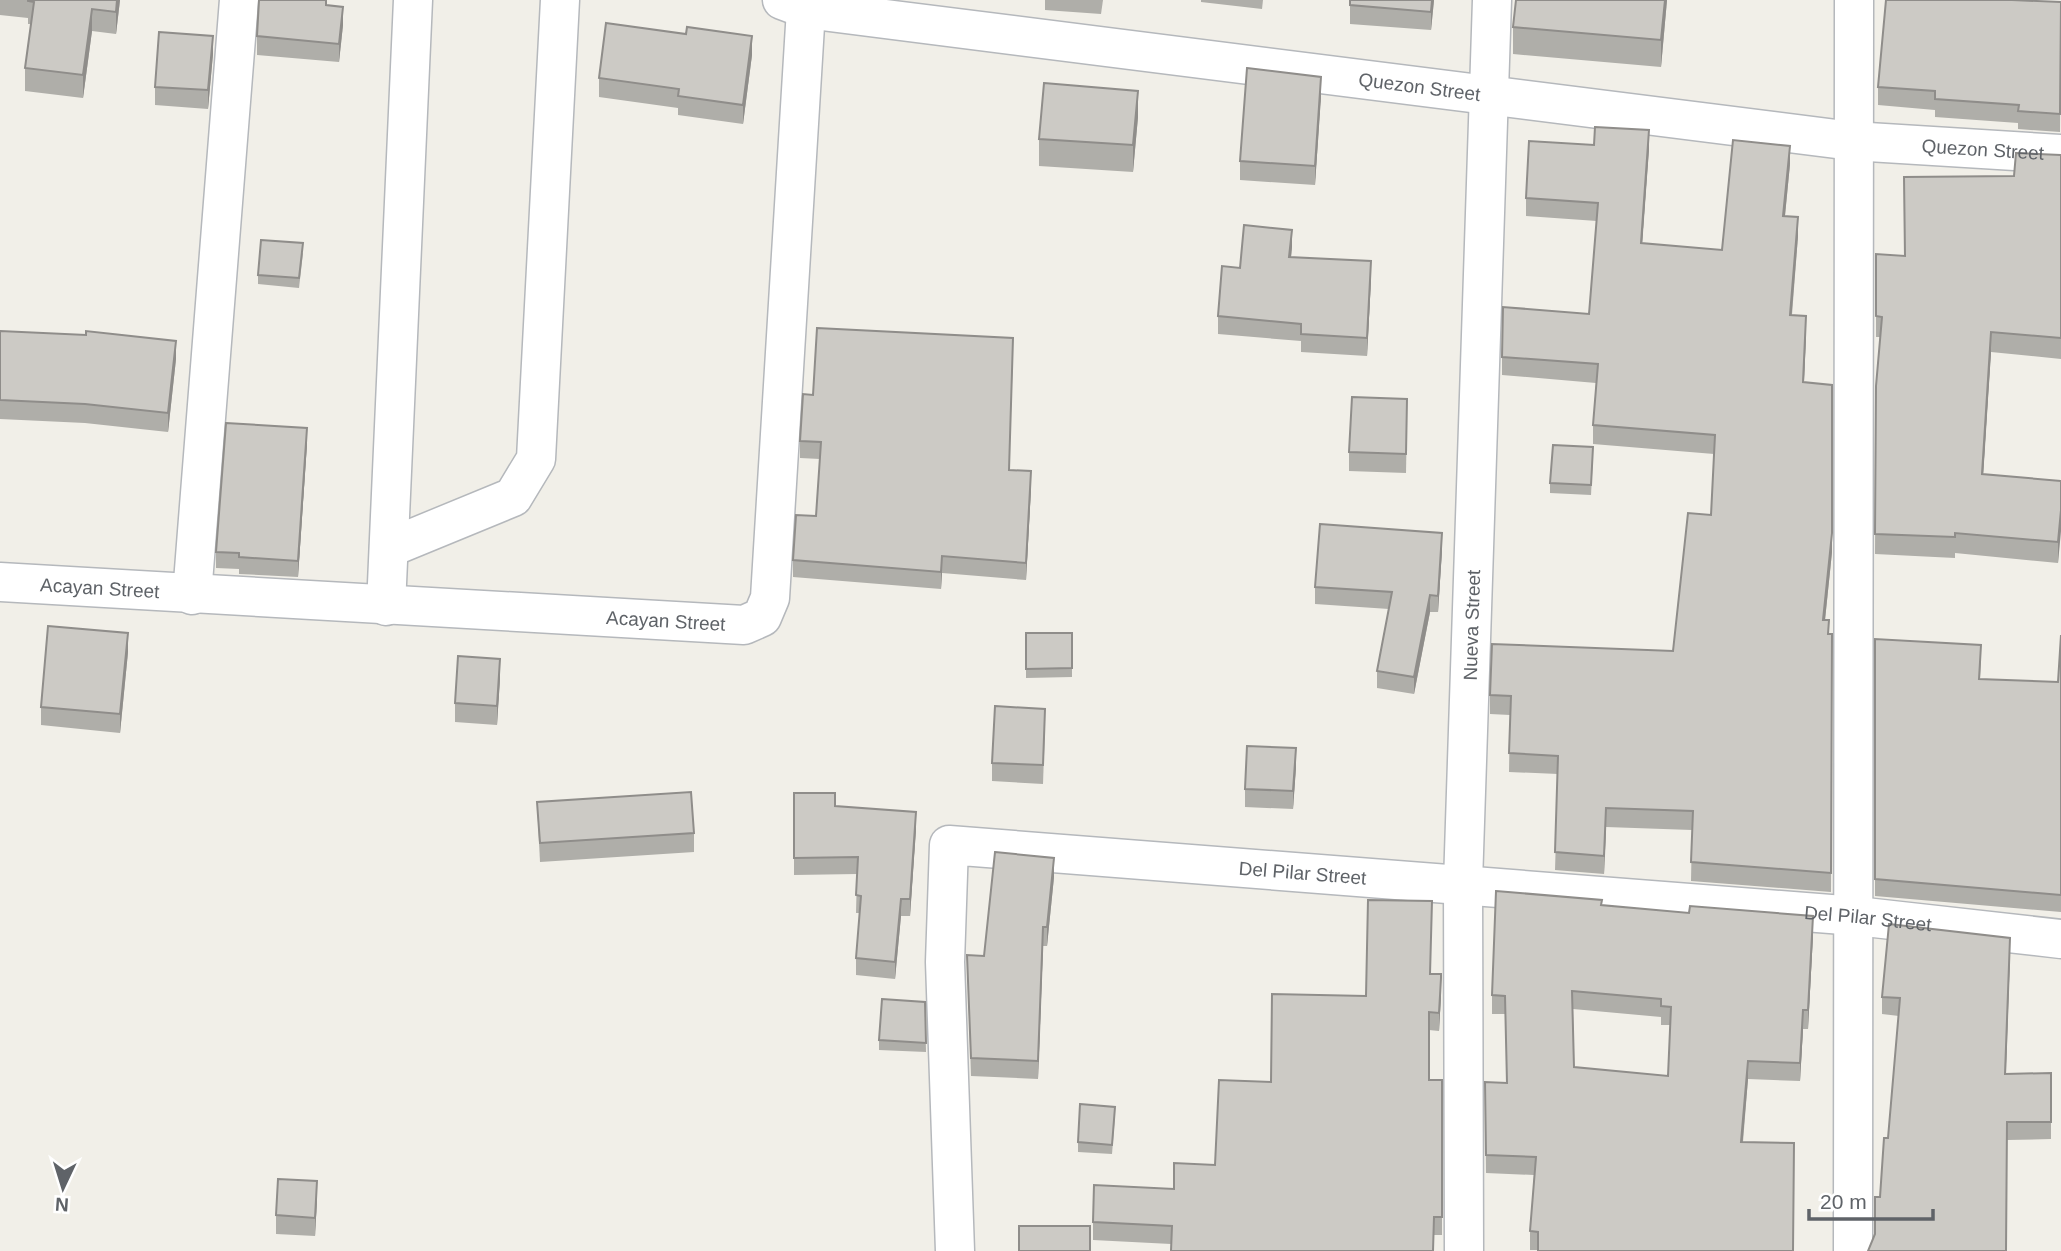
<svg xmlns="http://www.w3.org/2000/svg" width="2061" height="1251" font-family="Arial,sans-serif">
	<rect width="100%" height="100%" fill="#f1efe8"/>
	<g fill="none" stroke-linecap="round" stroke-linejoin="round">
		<defs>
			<g id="minor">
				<polyline points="389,548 513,497 536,459 560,0"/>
				<path id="s1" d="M0 582 744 625 762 617 770 598 806 9"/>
				<polyline points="192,595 239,0"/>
				<polyline points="386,606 413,0"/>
				<path id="s2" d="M955 1251 945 962 949 845 1856 916 2061 939"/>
				<polyline points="1853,1251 1854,0"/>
			</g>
			<g id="tertiary">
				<path id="s3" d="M782 0 806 9 1852 141 2061 154"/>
				<path id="s4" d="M1464 1251 1463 883 1492 0"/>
			</g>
		</defs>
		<use href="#minor" stroke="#b5b8bc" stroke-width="41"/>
		<use href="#tertiary" stroke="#b5b8bc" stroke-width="41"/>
		<use href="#minor" stroke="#fff" stroke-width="38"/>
		<use href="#tertiary" stroke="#fff" stroke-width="38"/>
	</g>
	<g fill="#afaea9" fill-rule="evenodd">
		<polygon points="0,0 120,0 116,34 92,31 83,98 25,91 25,68 31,24 28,24 28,18 0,15"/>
		<polygon points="1045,0 1103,0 1101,14 1045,10"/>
		<polygon points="1201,0 1263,0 1262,9 1201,2"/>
		<polygon points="1434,0 1431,30 1350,24 1350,5"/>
		<polygon points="1516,0 1667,0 1661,67 1513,54 1513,27"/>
		<polygon points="2061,2 2060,132 2018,129 2018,123 1935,117 1935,110 1878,105 1878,87"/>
		<polygon points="327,5 343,25 339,62 257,55 257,36"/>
		<polygon points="213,54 208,109 155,105 155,87"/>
		<polygon points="752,55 743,124 678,115 678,108 599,97 599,78"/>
		<polygon points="1321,96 1315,185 1240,180 1240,161"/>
		<polygon points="1138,117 1133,172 1039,166 1039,139"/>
		<polygon points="1649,149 1642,243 1722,250 1790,164 1785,216 1798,236 1792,315 1806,335 1804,383 1832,385 1832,552 1825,620 1829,634 1832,634 1831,892 1691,881 1692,830 1606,827 1604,874 1555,870 1558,774 1509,772 1510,715 1490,714 1490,695 1673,651 1711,515 1714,454 1593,444 1593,425 1596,383 1502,375 1502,357 1589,314 1597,221 1526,216 1526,198"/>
		<polygon points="2061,155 2061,359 1991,352 1983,474 2061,481 2058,563 1955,553 1955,558 1875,554 1876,386 1880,337 1876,337 1876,254 1905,256 2014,176"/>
		<polygon points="1292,247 1291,258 1371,279 1367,356 1301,352 1301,341 1218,334 1218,316 1240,268"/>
		<polygon points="303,253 299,288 258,284 258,275"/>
		<polygon points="0,331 176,359 168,432 85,423 0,419"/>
		<polygon points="1013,355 1009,470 1031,488 1026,580 942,573 941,589 793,577 793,560 816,516 820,459 800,458 800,441 813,395"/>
		<polygon points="1407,417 1406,473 1349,471 1349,452"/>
		<polygon points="307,444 298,577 239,574 239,569 216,568 216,552"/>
		<polygon points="1593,457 1591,495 1550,493 1550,483"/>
		<polygon points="1442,550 1438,612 1430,612 1414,694 1377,688 1377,671 1389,609 1315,604 1315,587"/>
		<polygon points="1026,633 1072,633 1072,677 1026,678"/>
		<polygon points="2061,635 2061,912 1875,896 1875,639 1981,662 1980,679 2058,682"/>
		<polygon points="128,652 120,733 41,725 41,707"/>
		<polygon points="500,678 497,725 455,722 455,703"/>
		<polygon points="1045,727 1043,784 992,781 992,763"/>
		<polygon points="1296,767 1293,809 1245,807 1245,789"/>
		<polygon points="794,793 835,806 916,829 910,916 901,916 895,979 856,975 856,958 860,913 856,913 857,874 794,875"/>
		<polygon points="537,802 694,833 694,852 540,862"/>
		<polygon points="1054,877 1047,946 1043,946 1038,1079 971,1076 967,955 984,956"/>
		<path d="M1602 905 1813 935 1808 1029H1803L1800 1081 1748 1079 1743 1142 1538 1250H1530V1231L1534 1175 1486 1173 1485 1082 1507 1083 1505 1014H1492V995ZM1573 1009 1661 1017V1025H1670L1668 1076 1574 1067Z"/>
		<polygon points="2010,955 2006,1074 2051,1073 2051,1139 2007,1140 1880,1197 1888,1138 1899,1016 1882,1014 1882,997"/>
		<polygon points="1431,974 1441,995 1439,1031 1429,1030 1429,1080 1442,1080 1442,1235 1434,1235 1433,1251 1171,1251 1171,1244 1093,1240 1093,1222 1174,1189 1215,1165 1271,1082 1366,996"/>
		<polygon points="925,1002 926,1052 879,1050 879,1040"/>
		<polygon points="1115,1116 1112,1154 1078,1152 1078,1142"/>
		<polygon points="317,1199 315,1236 276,1234 276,1215"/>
	</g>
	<g fill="#8f8d8a">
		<polygon points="117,0 120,0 116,34 116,12"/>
		<polygon points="1432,0 1434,0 1431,30 1431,12"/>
		<polygon points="1665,0 1667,0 1661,67 1661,40"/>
		<polygon points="343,7 343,25 339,62 339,44"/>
		<polygon points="92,9 92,31 83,98 83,75"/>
		<polygon points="213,36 213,54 208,109 208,90"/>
		<polygon points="752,36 752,55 743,124 743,105"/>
		<polygon points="1321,77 1321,96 1315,185 1315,166"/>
		<polygon points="1138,91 1138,117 1133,172 1133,145"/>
		<polygon points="1649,130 1649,149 1641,261 1641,243"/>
		<polygon points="1790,146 1790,164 1783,235 1783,216"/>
		<polygon points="1798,217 1798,236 1790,334 1790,315"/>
		<polygon points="1292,230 1292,247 1289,275 1289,257"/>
		<polygon points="1371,261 1371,279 1367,356 1367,338"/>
		<polygon points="1806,316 1806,335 1803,401 1803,382"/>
		<polygon points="1991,332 1991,352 1982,494 1982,474"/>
		<polygon points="176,341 176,359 168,432 168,413"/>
		<polygon points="307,428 307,444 298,577 298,561"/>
		<polygon points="1031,471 1031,488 1026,580 1026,563"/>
		<polygon points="2061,510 2061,531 2058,563 2058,542"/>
		<polygon points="1442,533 1442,550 1438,612 1438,596"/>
		<polygon points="1832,533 1832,552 1823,639 1823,620"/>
		<polygon points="942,556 942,573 941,589 941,572"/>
		<polygon points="1430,595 1430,612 1414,694 1414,677"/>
		<polygon points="128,633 128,652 120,733 120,714"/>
		<polygon points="500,659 500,678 497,725 497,706"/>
		<polygon points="1296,748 1296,767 1293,809 1293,791"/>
		<polygon points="1606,808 1606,827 1604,874 1604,856"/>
		<polygon points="916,812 916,829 910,916 910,899"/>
		<polygon points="1054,858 1054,877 1047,946 1047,927"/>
		<polygon points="901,899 901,916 895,979 895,962"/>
		<polygon points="1813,916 1813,935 1808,1029 1808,1010"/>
		<polygon points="1043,927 1043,946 1038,1079 1038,1061"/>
		<polygon points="2010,938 2010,955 2005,1091 2005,1074"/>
		<polygon points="1441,978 1441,995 1439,1031 1439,1013"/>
		<polygon points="1803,1010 1803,1029 1800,1081 1800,1063"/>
		<polygon points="1748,1061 1748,1079 1741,1160 1741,1142"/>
		<polygon points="317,1181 317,1199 315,1236 315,1218"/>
	</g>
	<g fill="#cccac5" stroke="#8f8d8a" stroke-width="2" fill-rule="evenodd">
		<polygon points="28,0 117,0 116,12 92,9 83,75 25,68 34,2 28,1"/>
		<polygon points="259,0 326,0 326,5 343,7 339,44 257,36"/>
		<polygon points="1350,0 1432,0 1431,12 1350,5"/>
		<polygon points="1516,0 1665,0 1661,40 1513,27"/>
		<polygon points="1886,0 2012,0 2061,2 2060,114 2018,111 2019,105 1935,99 1935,91 1878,87"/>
		<polygon points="606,23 686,34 687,27 752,36 743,105 678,96 679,89 599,78"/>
		<polygon points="159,32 213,36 208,90 155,87"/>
		<polygon points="1247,68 1321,77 1315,166 1240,161"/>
		<polygon points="1044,83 1138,91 1133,145 1039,139"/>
		<polygon points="1595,127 1649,130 1641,243 1722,250 1733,140 1790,146 1783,216 1798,217 1790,315 1806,316 1803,382 1832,385 1832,533 1823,620 1829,620 1828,634 1832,634 1831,873 1691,862 1693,811 1606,808 1604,856 1555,852 1558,756 1509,753 1511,696 1490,695 1492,644 1673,651 1688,513 1711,515 1715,435 1593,425 1598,364 1502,357 1503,307 1589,314 1598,203 1526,198 1529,141 1594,145"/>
		<polygon points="2016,153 2061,155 2061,338 1991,332 1982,474 2061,481 2061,510 2058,542 1955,533 1955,537 1875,534 1876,386 1882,317 1876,316 1876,254 1905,256 1904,177 2014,176"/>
		<polygon points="1244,225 1292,230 1289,257 1371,261 1367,338 1301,334 1301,324 1218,316 1222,266 1240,268"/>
		<polygon points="261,240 303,243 299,278 258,275"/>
		<polygon points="817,328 1013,338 1009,470 1031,471 1026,563 942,556 941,572 793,560 796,515 816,516 821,442 800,441 803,394 813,395"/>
		<polygon points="0,331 86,335 86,331 176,341 168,413 85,404 0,400"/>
		<polygon points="1352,397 1407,399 1406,454 1349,452"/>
		<polygon points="226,423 307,428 298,561 239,557 239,553 216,552"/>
		<polygon points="1553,445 1593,447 1591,485 1550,483"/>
		<polygon points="1320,524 1442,533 1438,596 1430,595 1414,677 1377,671 1392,592 1315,587"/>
		<polygon points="48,626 128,633 120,714 41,707"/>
		<polygon points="1026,633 1072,633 1072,668 1026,669"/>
		<polygon points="2061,635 2061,895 1875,879 1875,639 1981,645 1979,679 2058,682"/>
		<polygon points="458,656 500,659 497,706 455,703"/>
		<polygon points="995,706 1045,709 1043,765 992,763"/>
		<polygon points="1247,746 1296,748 1293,791 1245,789"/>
		<polygon points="691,792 694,833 540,843 537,802"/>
		<polygon points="794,793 835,793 835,806 916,812 910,899 901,899 895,962 856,958 861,896 856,895 858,857 794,858"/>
		<polygon points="995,852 1054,858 1047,927 1043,927 1038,1061 971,1058 967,955 984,956"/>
		<path d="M1496 891 1602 900 1601 905 1689 913 1690 906 1813 916 1808 1010H1803L1800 1063 1748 1061 1741 1142 1794 1143 1793 1251H1538V1232L1530 1231 1536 1157 1486 1155 1485 1082 1507 1083 1505 996 1492 995ZM1572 991 1661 999V1006L1671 1007 1668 1076 1574 1067Z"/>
		<polygon points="1368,900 1432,901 1430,974 1441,974 1441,978 1439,1013 1429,1012 1429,1080 1442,1080 1442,1217 1434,1217 1433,1251 1171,1251 1172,1226 1093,1222 1094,1185 1174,1189 1174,1163 1215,1165 1219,1080 1271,1082 1272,994 1366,996"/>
		<polygon points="1889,924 2010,938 2005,1074 2051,1073 2051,1122 2007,1122 2006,1251 1868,1251 1875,1234 1875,1197 1880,1197 1884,1138 1888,1138 1900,998 1882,997"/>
		<polygon points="882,999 925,1002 926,1043 879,1040"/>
		<polygon points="1080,1104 1115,1107 1112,1145 1078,1142"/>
		<polygon points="278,1179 317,1181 315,1218 276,1215"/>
		<rect x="1019" y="1226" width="71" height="25"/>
	</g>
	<g text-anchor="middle" stroke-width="6" stroke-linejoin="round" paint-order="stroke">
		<g font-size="19" fill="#5f6368" stroke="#fff">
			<text dy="7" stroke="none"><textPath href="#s3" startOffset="644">Quezon Street</textPath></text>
			<text dy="7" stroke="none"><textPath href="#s3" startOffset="1211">Quezon Street</textPath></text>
			<text dy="7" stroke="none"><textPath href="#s1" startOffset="100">Acayan Street</textPath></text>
			<text dy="7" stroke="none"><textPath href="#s1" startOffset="667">Acayan Street</textPath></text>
			<text dy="7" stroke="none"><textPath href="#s4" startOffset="626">Nueva Street</textPath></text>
			<text dy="7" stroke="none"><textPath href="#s2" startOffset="761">Del Pilar Street</textPath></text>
			<text dy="7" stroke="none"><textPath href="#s2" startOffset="1328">Del Pilar Street</textPath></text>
		</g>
	</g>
	<g transform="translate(63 1188) rotate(184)" stroke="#ffffff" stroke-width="5" paint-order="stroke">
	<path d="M0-5L12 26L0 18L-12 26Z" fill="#5f6368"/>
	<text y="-10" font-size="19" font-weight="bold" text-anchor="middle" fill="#5f6368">N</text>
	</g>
	<path d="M1809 1209v10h124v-10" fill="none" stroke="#5f6368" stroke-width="3.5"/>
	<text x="1820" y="1209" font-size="21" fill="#5f6368" stroke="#ffffff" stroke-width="5" paint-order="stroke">20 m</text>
</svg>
